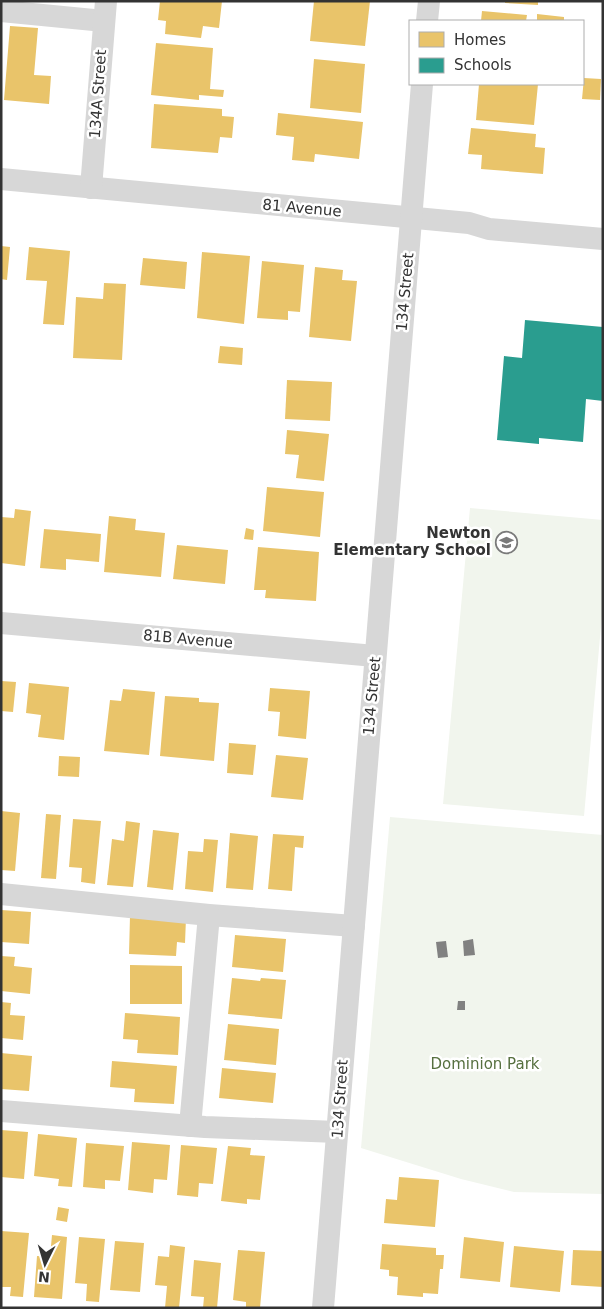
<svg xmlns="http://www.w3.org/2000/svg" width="604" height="1309" font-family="'DejaVu Sans',sans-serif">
	<rect width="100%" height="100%" fill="#fff"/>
	<g fill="#f1f5ed">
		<polygon points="470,508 603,520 603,604 584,816 443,804"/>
		<polygon points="390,817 603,835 603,1194 514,1192 461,1179 361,1148"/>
	</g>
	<g fill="#e9c46a">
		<polygon points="160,1 222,1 219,28 203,26 201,38 165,34 166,21 158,20"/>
		<polygon points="314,1 370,1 365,46 310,41"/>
		<polygon points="505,1 538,1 538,5 505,3"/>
		<polygon points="482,11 527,15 526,21 481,21"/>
		<polygon points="537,14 564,17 564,21 537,21"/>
		<polygon points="10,26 38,28 34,75 51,76 49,104 4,100"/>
		<polygon points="156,43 213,48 210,89 224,90 223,97 199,95 199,100 151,95"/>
		<polygon points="314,59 365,64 361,113 310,108"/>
		<polygon points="584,78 601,79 600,100 582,99"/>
		<polygon points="479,84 538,84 534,125 476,120"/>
		<polygon points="154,104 222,109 222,116 234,117 232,138 220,137 218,153 151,148"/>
		<polygon points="278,113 363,122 359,159 315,154 314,162 292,160 294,137 276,135"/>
		<polygon points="471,128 536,134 535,147 545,148 543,174 481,169 482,155 468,154"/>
		<polygon points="1,246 10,247 7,280 1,279"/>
		<polygon points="29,247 70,251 64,325 43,324 47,281 26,280"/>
		<polygon points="202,252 250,256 244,324 197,318"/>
		<polygon points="143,258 187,262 185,289 140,285"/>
		<polygon points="262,261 304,265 300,312 288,311 288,320 257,318"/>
		<polygon points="315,267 343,270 342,280 357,281 351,341 309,337"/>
		<polygon points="104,283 126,284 122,360 73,358 76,297 103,299"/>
		<polygon points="220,346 243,348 242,365 218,363"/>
		<polygon points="287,380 332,382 330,421 285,419"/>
		<polygon points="287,430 329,434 324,481 296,478 299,455 285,454"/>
		<polygon points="267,487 324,492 320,537 263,531"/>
		<polygon points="15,509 31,511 25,566 1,563 1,517 14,518"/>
		<polygon points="109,516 136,519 135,530 165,533 161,577 104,572"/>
		<polygon points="246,528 254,530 253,540 244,539"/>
		<polygon points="44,529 101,534 99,562 66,559 66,570 40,568"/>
		<polygon points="177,545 228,550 225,584 173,579"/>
		<polygon points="258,547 319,552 316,601 265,598 266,590 254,590"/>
		<polygon points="1,681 16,682 13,712 1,711"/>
		<polygon points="29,683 69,687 64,740 38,737 41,715 26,713"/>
		<polygon points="270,688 310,691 306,739 278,736 280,712 268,711"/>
		<polygon points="123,689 155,692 149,755 104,751 110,700 121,701"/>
		<polygon points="165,696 199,698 199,702 219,703 214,761 160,756"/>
		<polygon points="229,743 256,745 253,775 227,773"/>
		<polygon points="276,755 308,758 303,800 271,797"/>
		<polygon points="59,756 80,757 79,777 58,776"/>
		<polygon points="1,811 20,813 15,871 1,870"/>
		<polygon points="46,814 61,815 56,879 41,878"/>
		<polygon points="73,819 101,821 95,884 81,882 82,868 69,867"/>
		<polygon points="126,821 140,823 133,887 107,885 112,839 124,841"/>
		<polygon points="153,830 179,833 173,890 147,887"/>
		<polygon points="230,833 258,836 253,890 226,888"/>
		<polygon points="273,834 304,836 303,848 295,847 292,891 268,889"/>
		<polygon points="204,839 218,840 213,892 185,889 188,851 203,852"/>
		<polygon points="1,910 31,912 29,944 1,942"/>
		<polygon points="130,916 186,918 185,943 177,942 176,956 129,954"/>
		<polygon points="235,935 286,939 283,972 232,967"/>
		<polygon points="1,956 15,957 14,966 32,968 30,994 1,991"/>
		<polygon points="130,965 182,966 182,1004 130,1004"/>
		<polygon points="232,978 260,981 261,978 286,980 282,1019 228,1014"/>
		<polygon points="1,1002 11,1003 10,1015 25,1016 23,1040 1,1038"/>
		<polygon points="125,1013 180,1017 178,1055 137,1053 138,1040 123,1039"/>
		<polygon points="228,1024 279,1029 276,1065 224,1060"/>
		<polygon points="1,1053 32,1056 29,1091 1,1089"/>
		<polygon points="112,1061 177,1066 174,1104 134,1102 135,1089 110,1087"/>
		<polygon points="222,1068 276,1073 273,1103 219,1098"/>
		<polygon points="1,1130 28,1132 24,1179 1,1177"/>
		<polygon points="38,1134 77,1138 72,1187 58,1186 59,1179 34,1176"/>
		<polygon points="132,1142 170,1145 167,1180 154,1179 153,1193 128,1190"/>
		<polygon points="86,1143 124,1146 120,1181 105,1180 105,1189 83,1187"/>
		<polygon points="181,1145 217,1148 213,1184 199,1183 198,1197 177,1195"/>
		<polygon points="228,1146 251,1148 250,1155 265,1156 260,1200 247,1199 247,1204 221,1201"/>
		<polygon points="399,1177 439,1180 435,1227 384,1223 386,1199 397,1200"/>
		<polygon points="58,1207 69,1209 67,1222 56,1220"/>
		<polygon points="1,1231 29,1233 23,1297 10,1296 11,1287 1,1287"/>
		<polygon points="52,1235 67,1237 62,1299 34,1297 37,1256 50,1257"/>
		<polygon points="79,1237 105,1239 99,1302 86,1301 87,1284 75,1283"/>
		<polygon points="464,1237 504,1242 500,1282 460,1278"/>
		<polygon points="115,1241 144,1243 140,1292 110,1290"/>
		<polygon points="382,1244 436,1248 436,1255 444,1255 443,1269 440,1269 438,1294 423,1293 423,1297 397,1295 398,1277 389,1276 389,1270 380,1269"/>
		<polygon points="170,1245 185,1247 179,1308 165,1308 167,1286 155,1285 158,1256 169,1257"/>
		<polygon points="514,1246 564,1251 560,1292 510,1287"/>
		<polygon points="238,1250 265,1252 260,1308 246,1308 246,1302 233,1300"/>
		<polygon points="573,1250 603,1251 603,1287 571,1285"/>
		<polygon points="194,1260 221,1263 217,1308 203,1308 204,1297 191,1296"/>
	</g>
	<polygon fill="#2a9d8f" points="525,320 603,327 603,401 586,399 583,442 539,438 539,444 497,440 504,356 522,358"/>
	<g fill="#818181">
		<polygon points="473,939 475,955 464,956 463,941"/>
		<polygon points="446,941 448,957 438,958 436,942"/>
		<polygon points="458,1001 465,1001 465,1010 457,1010"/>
	</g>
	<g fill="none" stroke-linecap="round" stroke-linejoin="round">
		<g stroke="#d7d7d7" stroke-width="22">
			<polyline points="1,11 104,21"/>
			<polyline points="427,21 429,1"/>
			<polyline points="1,179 469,223 489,229 603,239"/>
			<polyline points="91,188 106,1"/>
			<polyline points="1,623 375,656"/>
			<polyline points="1,894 209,915 354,926"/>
			<polyline points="1,1111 205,1127 337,1132"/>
			<polyline points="190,1126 209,915"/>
			<polyline points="323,1308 422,84"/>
		</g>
	</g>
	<defs>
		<symbol id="school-ring" viewBox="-11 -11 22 22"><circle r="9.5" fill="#fff" stroke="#7a7a7a" stroke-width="1.5"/><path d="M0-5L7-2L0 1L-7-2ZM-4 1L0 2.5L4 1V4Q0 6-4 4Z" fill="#7a7a7a"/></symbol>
	</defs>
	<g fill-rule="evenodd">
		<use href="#school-ring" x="494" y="530" width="25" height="25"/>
	</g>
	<g text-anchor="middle" stroke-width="5" stroke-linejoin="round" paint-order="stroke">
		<g font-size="15" fill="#333" stroke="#fff">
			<text transform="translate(98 94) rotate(-86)" y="5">134A Street</text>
			<text transform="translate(302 208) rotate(5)" y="5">81 Avenue</text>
			<text transform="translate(405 292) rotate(-85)" y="5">134 Street</text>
			<text transform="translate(188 639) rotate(5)" y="5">81B Avenue</text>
			<text transform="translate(372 696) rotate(-85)" y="5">134 Street</text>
			<text transform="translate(340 1099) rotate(-86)" y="5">134 Street</text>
		</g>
		<g font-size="15" font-weight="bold" fill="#333" stroke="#fff" text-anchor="end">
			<text x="491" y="538">Newton<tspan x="491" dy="17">Elementary School</tspan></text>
		</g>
		<g font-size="15" fill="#56703f" stroke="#fff">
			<text x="485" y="1069">Dominion Park</text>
		</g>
	</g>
	<rect width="604" height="1309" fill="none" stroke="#333333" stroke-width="5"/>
	<rect x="409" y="20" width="175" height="65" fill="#ffffff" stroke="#adadad"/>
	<rect x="419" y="32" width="25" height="15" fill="#e9c46a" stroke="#adadad"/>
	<text x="454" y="45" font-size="15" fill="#333333">Homes</text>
	<rect x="419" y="58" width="25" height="15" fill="#2a9d8f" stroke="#adadad"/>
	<text x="454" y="70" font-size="15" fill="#333333">Schools</text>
	<g transform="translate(45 1264) rotate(185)" stroke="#ffffff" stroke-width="4" paint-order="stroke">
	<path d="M0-4L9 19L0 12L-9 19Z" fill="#333333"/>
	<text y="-8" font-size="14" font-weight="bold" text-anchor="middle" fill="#333333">N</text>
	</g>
</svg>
